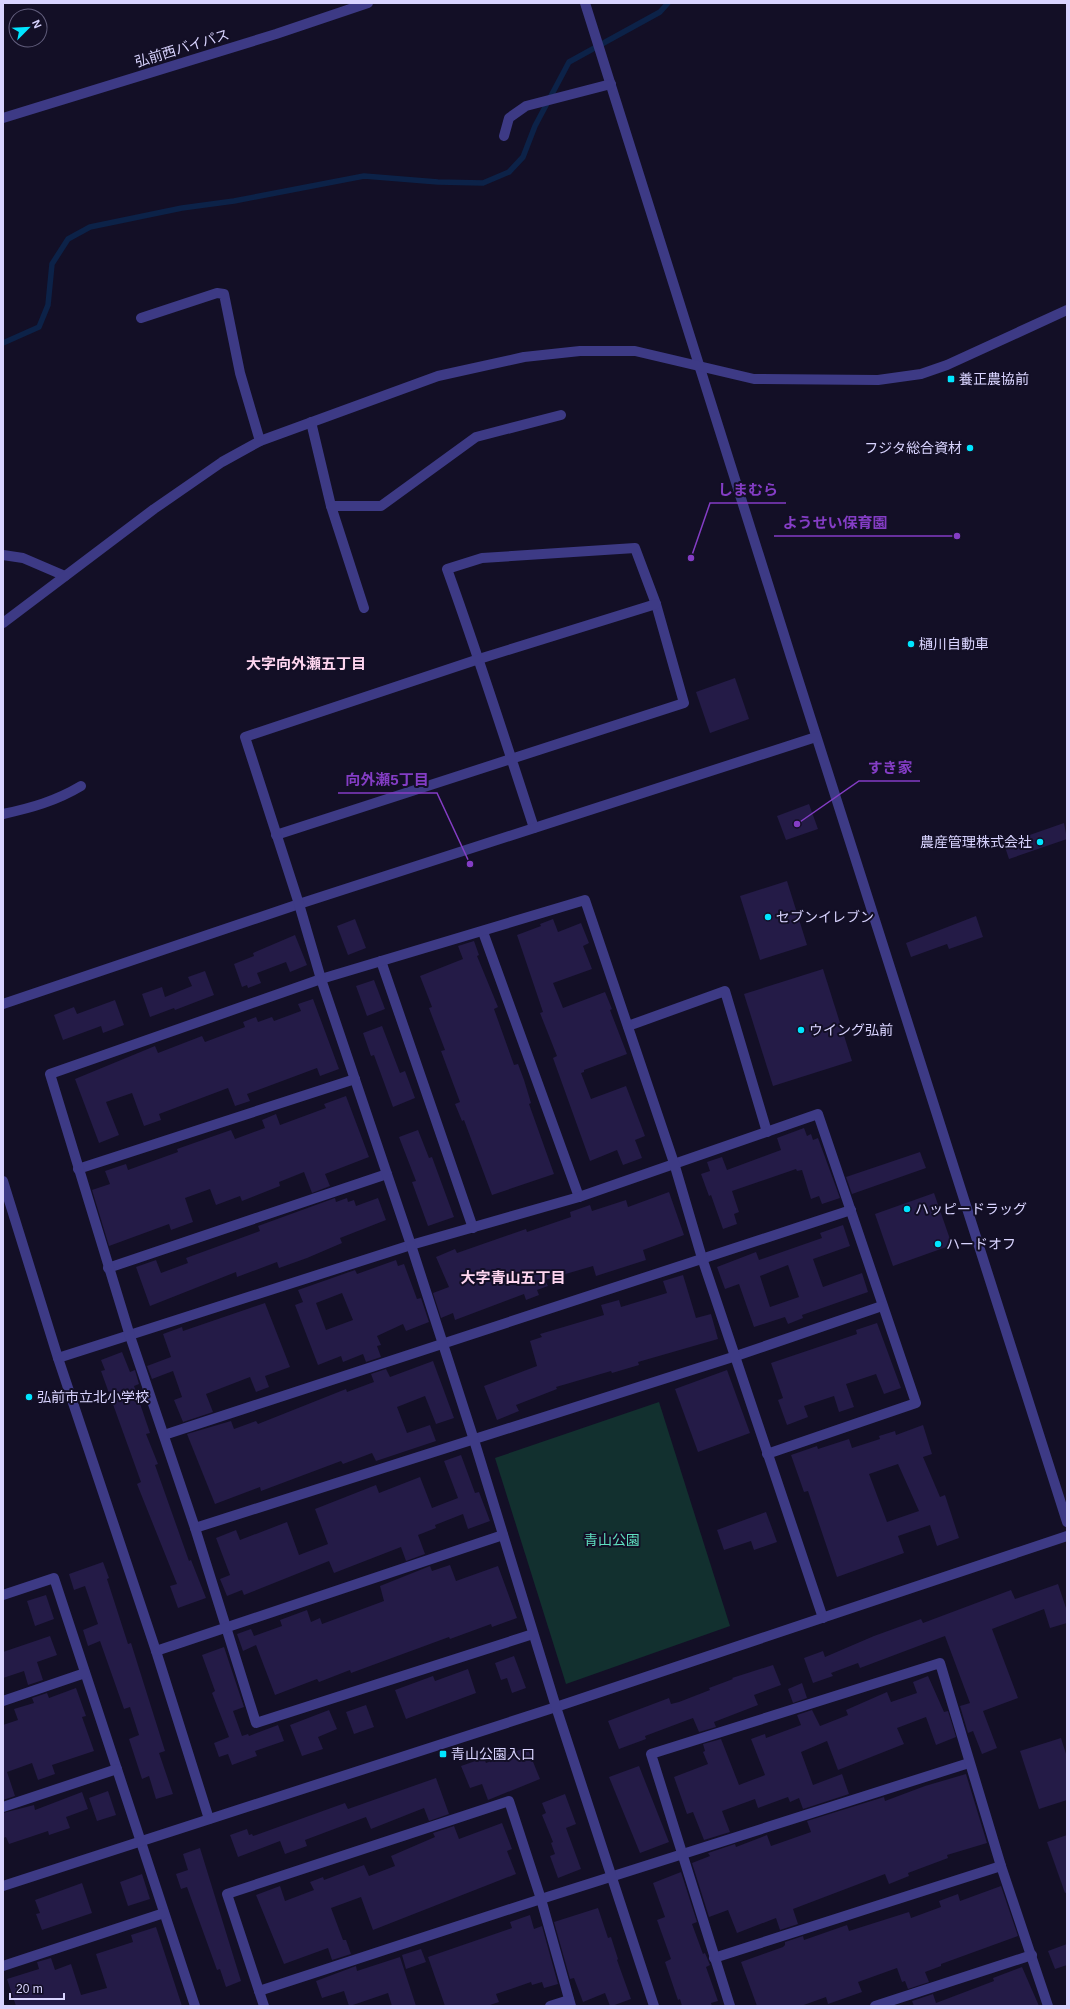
<svg xmlns="http://www.w3.org/2000/svg" width="1070" height="2009" font-family="Helvetica,'Noto Sans JP',sans-serif">
	<rect width="100%" height="100%" fill="#130f26"/>
	<polygon fill="#12302f" points="659,1402 730,1626 566,1684 495,1458"/>
	<g fill="none" stroke-linecap="round" stroke-linejoin="round">
		<polyline stroke="#0c2248" stroke-width="5.5" points="3,343 39,327 48,305 52,264 68,239 90,227 182,208 234,201 364,176 438,182 483,183 509,172 523,157 535,126 569,62 660,12 668,3"/>
	</g>
	<g fill="#241b47" fill-rule="evenodd">
		<polygon points="735,678 749,719 710,733 696,692"/>
		<polygon points="809,804 818,829 786,840 777,816"/>
		<polygon points="1064,823 1067,839 1009,859 1004,844"/>
		<polygon points="787,881 807,945 760,960 740,896"/>
		<polygon points="976,916 983,937 949,949 947,944 911,957 906,943"/>
		<polygon points="355,919 366,948 348,955 337,926"/>
		<polygon points="553,919 558,932 581,923 589,943 583,946 592,969 553,983 563,1008 605,992 612,1009 610,1010 627,1054 584,1070 584,1072 581,1073 591,1099 626,1086 645,1136 635,1140 642,1158 623,1165 617,1150 590,1161 553,1058 557,1056 540,1013 543,1012 517,935 541,926 540,924"/>
		<polygon points="295,935 307,965 290,972 286,962 257,973 261,983 248,988 247,985 242,987 234,964 254,956 253,953"/>
		<polygon points="474,941 479,955 477,956 498,1007 494,1009 514,1065 518,1064 524,1080 531,1103 529,1104 554,1174 492,1195 464,1120 462,1121 455,1104 460,1102 441,1051 445,1050 429,1008 432,1007 420,976 463,959 458,946"/>
		<polygon points="823,969 852,1061 773,1086 744,994"/>
		<polygon points="205,971 214,995 175,1010 174,1008 150,1017 142,994 162,987 165,997 192,986 188,977"/>
		<polygon points="374,980 385,1009 367,1016 356,986"/>
		<polygon points="313,999 339,1069 320,1076 317,1068 247,1094 250,1101 235,1106 228,1088 159,1114 161,1120 144,1126 132,1093 106,1102 119,1135 99,1143 75,1079 155,1046 158,1053 202,1036 205,1042 245,1027 243,1022 256,1017 258,1022 272,1017 274,1021 301,1011 298,1004"/>
		<polygon points="115,1000 124,1025 103,1033 101,1026 63,1040 54,1015 74,1007 77,1014"/>
		<polygon points="382,1026 400,1073 405,1071 415,1098 393,1107 374,1055 371,1056 363,1033"/>
		<polygon points="346,1096 369,1157 325,1174 330,1186 312,1193 304,1172 279,1182 280,1186 242,1201 240,1196 216,1205 210,1189 185,1198 193,1222 171,1230 169,1224 109,1246 92,1190 110,1184 105,1171 126,1164 128,1170 178,1152 177,1149 231,1130 235,1139 265,1128 262,1120 276,1114 280,1125 326,1108 324,1104"/>
		<polygon points="804,1128 807,1136 811,1134 813,1140 818,1138 840,1198 822,1204 819,1196 811,1199 802,1170 797,1171 796,1169 732,1191 739,1212 734,1214 737,1224 723,1229 711,1195 709,1196 701,1174 710,1171 707,1162 722,1157 727,1170 781,1150 777,1138"/>
		<polygon points="418,1130 429,1158 432,1157 454,1217 428,1226 412,1182 416,1181 399,1137"/>
		<polygon points="920,1152 926,1168 852,1194 846,1177"/>
		<polygon points="669,1192 684,1235 643,1250 646,1260 596,1276 593,1266 545,1280 548,1286 537,1290 539,1295 526,1300 524,1294 455,1320 453,1313 441,1318 433,1293 449,1287 436,1257 455,1249 457,1253 526,1229 527,1232 571,1217 570,1212 590,1205 592,1211 626,1200 628,1207"/>
		<polygon points="934,1193 952,1245 893,1266 875,1214"/>
		<polygon points="335,1198 336,1202 347,1198 348,1202 354,1200 356,1206 378,1198 386,1220 340,1238 342,1243 307,1258 279,1268 277,1262 237,1277 236,1272 150,1306 136,1267 156,1260 161,1273 188,1263 186,1258 260,1231 258,1226"/>
		<path d="M843 1225 850 1246 813 1259 823 1287 862 1273 868 1292 802 1315 803 1318 788 1324 785 1317 754 1327 739 1284 725 1289 717 1267 756 1252 759 1260 822 1238 820 1233ZM788 1265 799 1297 770 1307 760 1276Z"/>
		<path d="M396 1260 398 1266 404 1264 417 1299 421 1298 429 1322 406 1331 403 1324 377 1336 381 1345 377 1346 381 1357 366 1362 363 1354 343 1362 341 1356 318 1365 295 1305 303 1302 298 1290 355 1270 357 1274ZM342 1293 353 1320 326 1330 316 1303Z"/>
		<polygon points="683,1275 696,1318 711,1314 718,1339 638,1362 639,1365 612,1373 611,1371 556,1387 557,1389 516,1405 519,1411 497,1420 484,1386 537,1366 530,1341 542,1337 540,1334 604,1315 601,1305 619,1300 621,1307 667,1293 663,1281"/>
		<polygon points="265,1303 290,1367 265,1376 269,1387 256,1392 250,1377 206,1394 213,1412 183,1422 174,1400 182,1397 173,1371 152,1379 147,1366 171,1357 163,1334 182,1327 183,1331"/>
		<polygon points="877,1323 901,1388 884,1394 876,1374 846,1384 854,1407 839,1412 834,1396 804,1406 808,1417 787,1425 778,1400 783,1398 771,1363 857,1334 856,1330"/>
		<polygon points="122,1352 130,1372 135,1370 139,1384 134,1386 150,1433 146,1434 158,1464 155,1465 189,1561 191,1560 206,1598 178,1608 170,1586 177,1584 137,1484 141,1482 101,1371 105,1370 101,1360"/>
		<polygon points="433,1361 454,1418 436,1424 425,1396 397,1407 407,1433 430,1425 436,1441 376,1461 372,1453 343,1464 341,1461 261,1491 260,1487 215,1504 187,1434 231,1421 234,1429 256,1421 258,1424 346,1389 347,1392 374,1382 371,1374 386,1369 390,1377"/>
		<polygon points="727,1370 750,1433 698,1452 675,1389"/>
		<path d="M923 1425 932 1454 923 1457 940 1497 945 1495 959 1538 937 1546 930 1525 898 1536 904 1553 837 1577 808 1491 804 1492 791 1455 817 1446 818 1449 849 1439 852 1448 880 1439 879 1436 895 1431 896 1435ZM898 1464 919 1511 887 1522 869 1474Z"/>
		<polygon points="461,1455 475,1493 479,1492 490,1521 468,1529 463,1514 435,1525 436,1528 418,1535 425,1554 406,1561 401,1547 334,1573 329,1561 244,1595 242,1590 227,1596 220,1579 230,1575 216,1538 236,1530 240,1540 287,1522 299,1555 328,1544 315,1509 376,1485 379,1493 420,1477 432,1508 458,1498 444,1461"/>
		<polygon points="766,1512 777,1542 754,1550 751,1541 724,1550 717,1530"/>
		<polygon points="103,1562 109,1578 107,1579 128,1644 131,1643 165,1751 159,1753 173,1794 156,1799 149,1776 142,1779 129,1739 139,1735 130,1707 124,1709 100,1641 88,1646 83,1630 98,1624 85,1586 74,1590 69,1574"/>
		<polygon points="450,1565 456,1581 498,1566 517,1618 492,1627 491,1624 450,1639 449,1637 351,1673 350,1670 319,1682 317,1679 275,1695 256,1645 243,1651 237,1634 251,1629 254,1636 282,1626 280,1620 307,1610 311,1622 320,1618 322,1624 384,1601 380,1586 430,1566 432,1571"/>
		<polygon points="1058,1584 1067,1611 1067,1623 1050,1628 1044,1609 992,1629 1018,1698 983,1711 997,1748 982,1754 973,1731 968,1733 960,1706 970,1703 945,1636 860,1668 858,1663 831,1673 833,1676 813,1683 804,1658 823,1651 825,1657 874,1636 921,1619 923,1623 1011,1590 1015,1599"/>
		<polygon points="46,1595 54,1619 35,1626 27,1601"/>
		<polygon points="50,1636 57,1655 37,1662 43,1680 28,1685 24,1671 3,1678 3,1652"/>
		<polygon points="224,1647 244,1707 233,1711 242,1736 248,1734 249,1736 278,1725 284,1741 255,1751 257,1756 232,1765 228,1754 219,1757 214,1743 229,1737 212,1693 215,1691 202,1655"/>
		<polygon points="514,1656 526,1688 512,1693 507,1678 501,1680 495,1663"/>
		<polygon points="773,1665 781,1685 754,1695 758,1705 714,1722 716,1727 699,1732 693,1718 645,1736 646,1739 619,1749 608,1721 669,1698 671,1704 679,1702 710,1690 709,1688 733,1679 732,1678"/>
		<polygon points="468,1669 476,1693 406,1719 395,1690 433,1676 435,1681"/>
		<polygon points="928,1676 944,1712 948,1711 956,1737 936,1745 926,1717 897,1728 904,1744 838,1770 827,1741 801,1752 813,1785 842,1774 849,1794 803,1809 799,1798 790,1802 788,1797 758,1808 755,1799 722,1811 730,1832 704,1840 693,1812 687,1814 674,1777 708,1764 703,1752 705,1751 703,1744 721,1739 739,1785 765,1775 751,1739 765,1734 766,1738 801,1725 797,1715 812,1710 820,1726 848,1715 846,1710 887,1692 891,1702 917,1693 913,1682"/>
		<polygon points="802,1683 807,1698 793,1703 788,1689"/>
		<polygon points="76,1688 86,1716 82,1717 94,1751 52,1765 55,1774 38,1780 32,1763 7,1772 15,1796 3,1800 3,1725 18,1720 14,1709 34,1703 32,1698 47,1693 49,1698"/>
		<polygon points="366,1705 374,1727 354,1734 346,1712"/>
		<polygon points="329,1710 337,1729 318,1737 323,1749 302,1756 290,1725"/>
		<polygon points="1061,1738 1067,1757 1067,1800 1039,1809 1020,1751"/>
		<polygon points="527,1747 540,1779 488,1800 482,1784 470,1788 461,1766 484,1758 486,1763"/>
		<polygon points="639,1766 669,1842 640,1853 609,1777"/>
		<polygon points="966,1774 987,1843 947,1855 948,1858 908,1873 909,1876 889,1884 885,1874 793,1909 798,1924 780,1930 776,1918 737,1933 728,1910 709,1917 692,1863 710,1856 708,1853 735,1844 736,1847 767,1835 771,1846 811,1832 807,1821 884,1797 885,1801 925,1786"/>
		<polygon points="436,1778 449,1814 429,1821 424,1808 371,1829 366,1817 305,1840 307,1846 285,1854 280,1841 238,1857 230,1835 247,1829 249,1835 252,1834 253,1836 345,1803 348,1809"/>
		<polygon points="108,1791 116,1815 97,1821 89,1798"/>
		<polygon points="82,1792 88,1809 66,1817 70,1828 49,1835 48,1831 9,1844 6,1837 3,1838 3,1813 34,1805 35,1810"/>
		<polygon points="565,1794 576,1824 566,1828 581,1869 558,1878 550,1856 555,1854 551,1843 553,1842 542,1815 546,1813 542,1803"/>
		<polygon points="502,1823 512,1849 507,1851 516,1874 373,1930 361,1897 331,1908 343,1940 346,1940 351,1954 332,1960 328,1948 284,1964 256,1895 280,1886 285,1901 314,1890 310,1882 323,1877 324,1880 364,1865 369,1876 395,1866 391,1856 435,1837 433,1833 454,1826 459,1839"/>
		<polygon points="1067,1835 1067,1892 1065,1893 1047,1842"/>
		<polygon points="200,1848 241,1981 226,1987 220,1969 217,1970 187,1887 181,1889 176,1874 188,1870 183,1854"/>
		<polygon points="681,1872 697,1922 692,1924 703,1954 705,1953 710,1965 706,1967 718,2001 711,2003 712,2006 682,2006 680,1999 678,2000 665,1962 671,1959 657,1920 665,1917 653,1883"/>
		<polygon points="142,1874 150,1899 128,1906 120,1882"/>
		<polygon points="82,1883 92,1913 42,1930 36,1914 40,1913 35,1900"/>
		<polygon points="1001,1886 1018,1936 941,1964 941,1966 925,1972 929,1982 908,1989 905,1981 902,1982 897,1968 858,1982 862,1992 828,2004 826,1997 801,2006 757,2006 741,1962 783,1947 785,1945 785,1942 803,1936 804,1940 847,1925 849,1931 909,1912 911,1918 941,1907 939,1901 958,1894 960,1901"/>
		<polygon points="598,1908 608,1938 611,1937 618,1959 617,1960 631,1999 612,2006 610,2006 605,1993 583,2002 574,1978 570,1979 554,1922"/>
		<polygon points="530,1915 534,1929 542,1926 558,1984 544,1988 542,1982 532,1985 531,1982 496,1994 499,2002 487,2006 445,2006 428,1957 512,1928 510,1922"/>
		<polygon points="156,1927 182,2006 16,2006 7,1979 39,1969 37,1962 51,1958 55,1970 71,1964 81,1995 107,1988 96,1954 133,1942 131,1935"/>
		<polygon points="1067,1944 1067,1965 1055,1969 1048,1951"/>
		<polygon points="421,1949 426,1962 406,1969 402,1955"/>
		<polygon points="400,1957 416,2006 392,2006 388,1993 350,2006 349,2006 344,1991 322,1998 316,1981 356,1966 357,1971"/>
		<polygon points="1022,1967 1039,2006 914,2006 912,2001 933,1994 936,2003 994,1981 993,1978"/>
	</g>
	<g fill="none" stroke-linecap="round" stroke-linejoin="round">
		<g stroke="#3d3a85" stroke-width="10">
			<polyline points="585,3 791,657 1067,1522"/>
			<polyline points="3,118 276,34 368,3"/>
			<polyline points="504,136 509,118 526,106 611,84"/>
			<polyline points="141,318 217,293 224,294 240,373 260,441"/>
			<polyline points="311,422 331,506 364,608"/>
			<polyline points="331,506 381,506 476,437 561,415"/>
			<polyline points="3,555 23,558 65,576"/>
			<polyline points="3,623 154,509 222,462 260,441 438,376 524,357 580,351 635,351 754,379 878,380 921,374 947,365 1067,310"/>
			<path d="M3 814C31 808 56 801 81 786"/>
			<path d="M276 835 684 703 656 604 635 548 482 558 447 569C478 655 506 742 534 828"/>
			<polyline points="483,932 579,1197"/>
			<polyline points="381,961 473,1228"/>
			<polyline points="3,1004 299,904 816,737"/>
			<polyline points="628,1026 725,991 767,1132"/>
			<polyline points="78,1169 355,1079"/>
			<polyline points="3,1181 58,1358 156,1651 209,1819"/>
			<polyline points="108,1268 387,1174"/>
			<polyline points="58,1358 411,1245 579,1197 818,1114 916,1403 767,1454"/>
			<polyline points="164,1435 851,1210"/>
			<polyline points="195,1528 736,1356 882,1306"/>
			<polyline points="3,1595 54,1578 195,2006"/>
			<polyline points="533,1634 256,1723 195,1528 130,1336 50,1074 321,979 585,900 674,1163 702,1258 823,1618"/>
			<polyline points="156,1651 503,1535"/>
			<polyline points="3,1701 85,1673"/>
			<polyline points="3,1807 117,1769"/>
			<polyline points="3,1886 556,1707 1067,1536"/>
			<polyline points="714,1958 1001,1866"/>
			<polyline points="3,1966 164,1913"/>
			<polyline points="259,1991 541,1899 969,1763"/>
			<polyline points="264,2006 227,1894 509,1801 541,1899 571,2006"/>
			<polyline points="550,2006 569,2000"/>
			<polyline points="654,2006 556,1707 474,1440 411,1245 321,979 299,904 245,737 479,659 656,604"/>
			<polyline points="730,2006 651,1754 940,1663 1001,1866 1048,2006"/>
			<polyline points="875,2006 1032,1955"/>
		</g>
	</g>
	<g fill="#00e5ff" stroke="#130f26" stroke-width="1.5">
		<rect x="947" y="375" width="8" height="8" rx="2"/>
		<circle cx="970" cy="448" r="4"/>
		<circle cx="911" cy="644" r="4"/>
		<circle cx="1040" cy="842" r="4"/>
		<circle cx="768" cy="917" r="4"/>
		<circle cx="801" cy="1030" r="4"/>
		<circle cx="907" cy="1209" r="4"/>
		<circle cx="938" cy="1244" r="4"/>
		<circle cx="29" cy="1397" r="4"/>
		<rect x="439" y="1750" width="8" height="8" rx="2"/>
	</g>
	<g text-anchor="middle" stroke-width="4" stroke-linejoin="round" paint-order="stroke">
		<g font-size="14" fill="#d9d4ff" stroke="#130f26">
			<text transform="translate(182 48) rotate(-17)" y="5">弘前西バイパス</text>
		</g>
		<g font-size="14" fill="#d9d4ff" stroke="#130f26" text-anchor="start">
			<text x="959" y="384">養正農協前</text>
			<text x="962" y="453" text-anchor="end">フジタ総合資材</text>
			<text x="919" y="649">樋川自動車</text>
			<text x="1032" y="847" text-anchor="end">農産管理株式会社</text>
			<text x="776" y="922">セブンイレブン</text>
			<text x="809" y="1035">ウイング弘前</text>
			<text x="915" y="1214">ハッピードラッグ</text>
			<text x="946" y="1249">ハードオフ</text>
			<text x="37" y="1402">弘前市立北小学校</text>
			<text x="451" y="1759">青山公園入口</text>
		</g>
		<g font-size="14" fill="#5fe0c0" stroke="#130f26">
			<text x="612" y="1545">青山公園</text>
		</g>
		<g font-size="15" font-weight="bold" fill="#ffd6f0" stroke="#130f26">
			<text x="306" y="669">大字向外瀬五丁目</text>
			<text x="513" y="1283">大字青山五丁目</text>
		</g>
	</g>
	<path fill="none" stroke="#843dc5" stroke-width="1.5" d="M691 558L710 503H786M957 536L895 536H774M797 824L859 781H920M470 864L437 793H338"/>
	<g fill="#843dc5" stroke="#130f26" stroke-width="1.5">
		<circle cx="691" cy="558" r="4"/>
		<circle cx="957" cy="536" r="4"/>
		<circle cx="797" cy="824" r="4"/>
		<circle cx="470" cy="864" r="4"/>
	</g>
	<g font-size="15" text-anchor="middle" font-weight="bold" fill="#843dc5" stroke="#130f26" stroke-width="4" stroke-linejoin="round" paint-order="stroke">
		<text x="748" y="495">しまむら</text>
		<text x="835" y="528">ようせい保育園</text>
		<text x="890" y="773">すき家</text>
		<text x="387" y="785">向外瀬5丁目</text>
	</g>
	<rect width="1070" height="2009" fill="none" stroke="#d9d4ff" stroke-width="8"/>
	<g transform="translate(28 28) rotate(66)"><circle r="19" fill="#130f26" stroke="#625e7d"/>
	<path d="M0-3L7 15L0 10L-7 15Z" fill="#00e5ff"/>
	<text y="-6" font-size="11" font-weight="bold" text-anchor="middle" fill="#d9d4ff">N</text>
	</g>
	<path d="M10 1993v6h54v-6" fill="none" stroke="#d9d4ff" stroke-width="2"/>
	<text x="16" y="1993" font-size="12" fill="#d9d4ff" stroke="#130f26" stroke-width="3" paint-order="stroke">20 m</text>
</svg>
